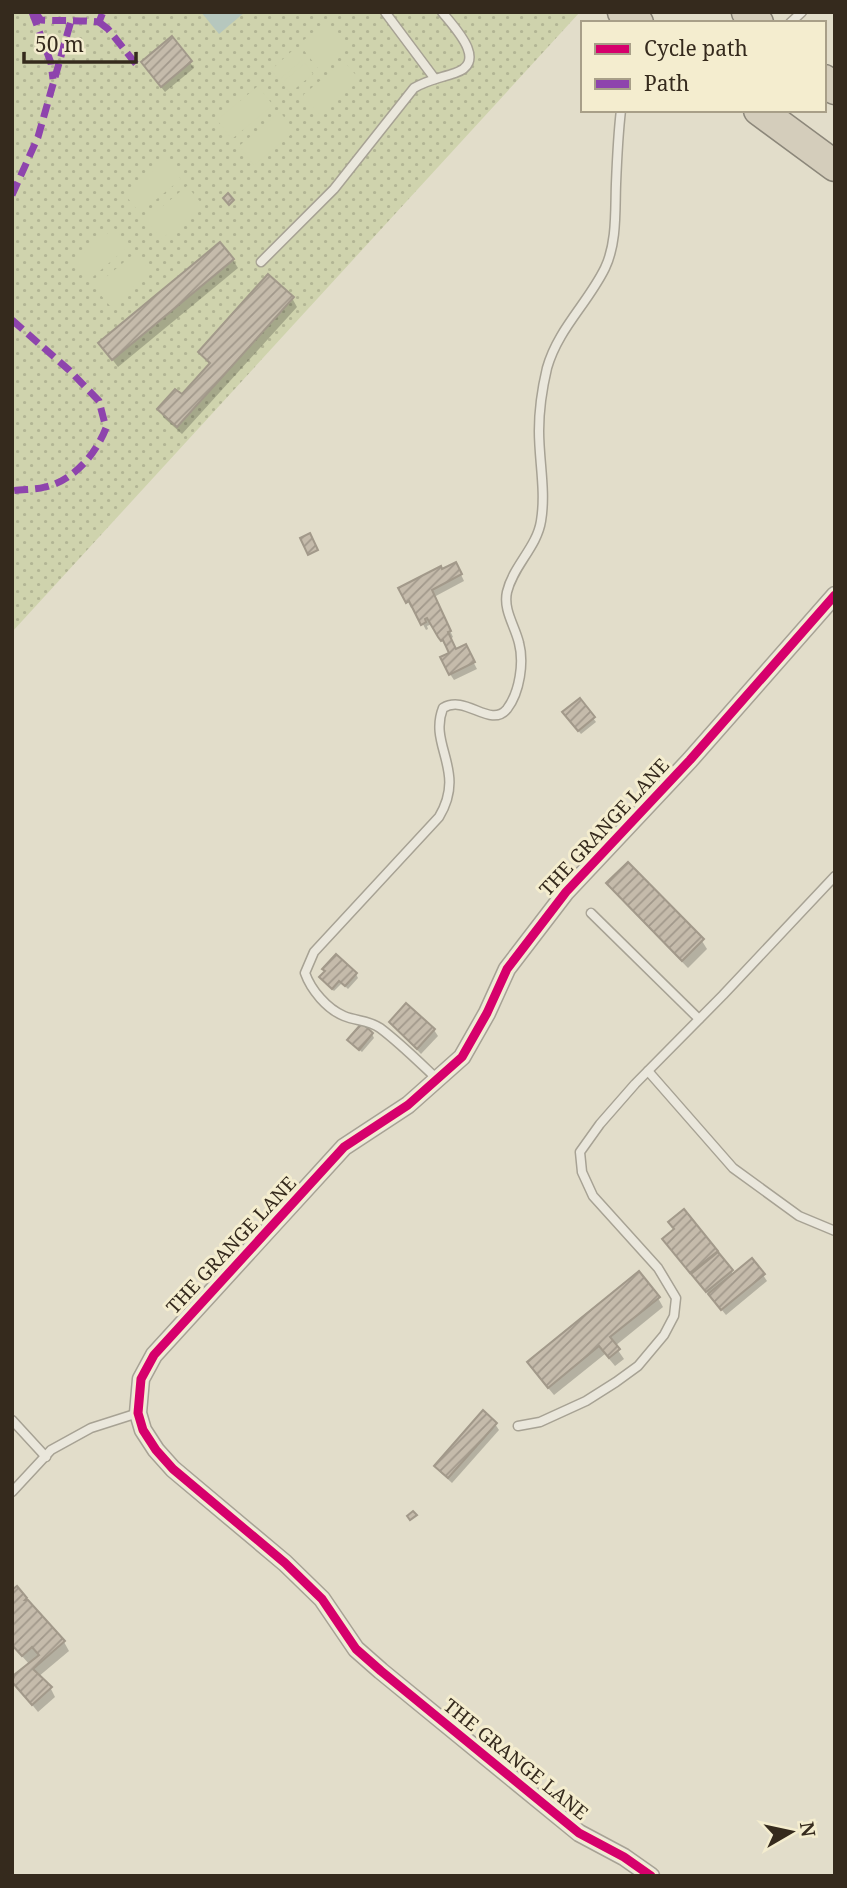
<svg xmlns="http://www.w3.org/2000/svg" width="847" height="1888" font-family="'Noto Serif',serif">
	<defs>
		<pattern id="grass-dots" width="8" height="8" patternUnits="userSpaceOnUse" patternTransform="scale(1.75)"><rect width="8" height="8" fill="#cfd3ad"/><path d="M2 2h.1M6 6h.1" fill="none" stroke="#b2b594" stroke-width="1.8" stroke-linecap="round"/></pattern>
		<pattern id="building-hatch" width="6" height="6" patternUnits="userSpaceOnUse" patternTransform="scale(1.75)"><rect width="6" height="6" fill="#c5bbab"/><path d="M-1 1l2-2M0 6l6-6M5 7l2-2" fill="none" stroke="#a1988b"/></pattern>
	</defs>
	<rect width="100%" height="100%" fill="#e2ddca"/>
	<polygon fill="url(#grass-dots)" points="12,12 580,12 12,632"/>
	<g fill="#cfd3ad">
		<polygon points="327,21 348,48 320,71 299,44"/>
		<polygon points="293,50 302,60 279,80 271,70"/>
		<polygon points="344,61 360,80 319,114 303,95"/>
		<polygon points="305,63 313,74 290,93 282,83"/>
		<polygon points="258,86 273,105 232,139 217,120"/>
		<polygon points="280,112 295,131 254,165 239,146"/>
		<polygon points="166,160 181,179 140,213 125,195"/>
		<polygon points="187,186 203,205 162,239 146,220"/>
		<polygon points="114,228 129,246 88,281 73,262"/>
		<polygon points="135,253 151,272 110,306 94,287"/>
	</g>
	<polygon fill="#b6c7be" points="201,12 245,12 219,34"/>
	<g fill="#0003">
		<polygon points="172,39 194,68 165,92 146,68"/>
		<polygon points="233,260 238,268 118,367 106,351"/>
		<polygon points="292,298 297,307 182,434 164,418 159,409 182,397 210,365 200,352"/>
		<polygon points="456,564 464,581 434,597 453,637 450,639 456,651 468,652 477,669 454,680 450,674 452,653 448,646 444,644 432,624 427,626 428,629 426,630 414,607 411,608 401,588"/>
		<polygon points="579,700 596,722 581,734 566,716"/>
		<polygon points="609,884 702,941 707,949 688,968 614,892"/>
		<polygon points="356,974 358,978 348,989 342,983 334,991 321,978"/>
		<polygon points="391,1022 434,1030 438,1036 421,1054"/>
		<polygon points="372,1034 374,1038 362,1052 352,1044"/>
		<polygon points="670,1223 716,1252 734,1275 763,1275 767,1281 726,1315 668,1245 675,1231"/>
		<polygon points="658,1298 663,1307 615,1346 624,1359 615,1366 605,1354 554,1395 534,1371"/>
		<polygon points="495,1424 499,1430 452,1483 440,1472 436,1466"/>
		<polygon points="17,1589 64,1642 69,1651 38,1677 51,1689 55,1697 38,1712 12,1680 30,1665 12,1645 12,1593"/>
	</g>
	<g fill="url(#building-hatch)" stroke="#a2998a" stroke-width="2">
		<polygon points="172,36 192,61 161,87 141,62"/>
		<polygon points="228,193 234,200 229,205 223,198"/>
		<polygon points="220,242 234,259 112,360 98,343"/>
		<polygon points="268,274 294,297 177,427 157,409 175,389 182,394 210,363 198,352"/>
		<polygon points="310,533 318,550 308,555 300,538"/>
		<polygon points="456,562 462,574 432,590 451,631 448,632 456,649 466,644 475,662 449,675 440,657 449,653 443,640 441,641 438,637 427,618 425,619 426,622 421,625 409,601 406,603 398,588 441,566 442,569"/>
		<polygon points="580,698 595,717 578,731 562,712"/>
		<polygon points="628,862 704,939 682,961 606,883"/>
		<polygon points="336,954 357,973 345,986 339,981 332,989 319,977 325,971 322,969"/>
		<polygon points="406,1003 435,1029 417,1049 389,1022"/>
		<polygon points="362,1023 373,1033 359,1050 347,1040"/>
		<polygon points="684,1209 718,1251 690,1273 662,1239 674,1229 668,1222"/>
		<polygon points="718,1252 733,1270 706,1292 691,1274"/>
		<polygon points="752,1258 765,1274 721,1310 708,1294"/>
		<polygon points="639,1271 660,1297 610,1337 620,1349 609,1358 599,1346 548,1388 527,1362"/>
		<polygon points="483,1410 497,1423 448,1478 434,1466"/>
		<polygon points="413,1511 417,1515 410,1520 407,1516"/>
		<polygon points="17,1586 27,1598 25,1600 28,1600 65,1641 33,1669 52,1687 32,1705 12,1682 15,1674 39,1655 32,1647 22,1656 12,1645 12,1590"/>
	</g>
	<g fill="none" stroke-linecap="round" stroke-linejoin="round">
		<defs>
			<g id="lane">
				<polyline points="385,12 435,79"/>
				<polyline points="790,23 802,12"/>
				<path d="M261 262 334 189 414 88C427 80 440 78 455 73 489 62 454 27 442 12"/>
				<polyline points="591,913 699,1019"/>
				<polyline points="648,1071 733,1168 799,1216 835,1231"/>
				<path d="M437 1079C419 1062 400 1043 380 1028 369 1020 356 1021 344 1016 327 1009 311 990 305 973L314 952 439 817C467 770 428 746 443 708 466 694 490 729 507 709 520 692 524 662 519 643 515 626 503 610 507 592 513 566 537 547 541 521 546 491 539 461 539 431 539 409 542 389 547 368 558 329 588 303 605 268 617 243 615 211 616 184 617 159 618 135 621 110"/>
				<polyline points="12,1420 46,1457"/>
				<polyline points="518,1426 540,1422 586,1401 616,1382 638,1366 664,1335 674,1316 676,1298 658,1268 593,1196 582,1172 580,1152 600,1124 635,1084 723,995 835,876"/>
				<polyline points="12,1492 51,1450 91,1428 138,1413"/>
			</g>
			<polyline id="street" points="651,1876 624,1857 579,1833 381,1671 356,1649 322,1599 285,1563 173,1469 156,1450 143,1430 138,1413 141,1379 154,1355 344,1147 408,1105 462,1057 487,1013 507,969 566,892 690,760 835,595"/>
			<g id="highway">
				<polyline points="623,12 638,23"/>
				<polyline points="747,12 758,23"/>
				<polyline points="824,80 835,89"/>
				<polyline points="759,110 835,166"/>
			</g>
		</defs>
		<use href="#lane" stroke="#a7a294" stroke-width="11"/>
		<use href="#street" stroke="#a7a294" stroke-width="19"/>
		<use href="#highway" stroke="#8c877a" stroke-width="33"/>
		<use href="#lane" stroke="#eae7dc" stroke-width="8"/>
		<use href="#street" stroke="#eae7dc" stroke-width="16"/>
		<use href="#highway" stroke="#d4cdbb" stroke-width="30"/>
		<g stroke="#8e44ad" stroke-width="7" stroke-dasharray="14 7" stroke-linecap="butt">
			<polyline points="32,12 51,63 53,79"/>
			<path d="M35 12 41 20C61 21 79 20 99 22L103 12"/>
			<polyline points="99,22 108,29 140,69"/>
			<polyline points="12,195 38,137 71,21"/>
			<path d="M12 320 69 370 99 401 106 428C96 454 73 481 45 487 35 490 23 489 12 491"/>
		</g>
		<defs>
			<polyline id="cycleway" points="651,1876 624,1857 579,1833 381,1671 356,1649 322,1599 285,1563 173,1469 156,1450 143,1430 138,1413 141,1379 154,1355 344,1147 408,1105 462,1057 487,1013 507,969 566,892 690,760 835,595"/>
		</defs>
		<use href="#cycleway" stroke="#f4edcf" stroke-width="13"/>
		<use href="#cycleway" stroke="#d6006c" stroke-width="9"/>
	</g>
	<g text-anchor="middle" stroke-width="6" stroke-linejoin="round" paint-order="stroke">
		<g font-size="19" fill="#352a1d" stroke="#f4edcf">
			<text transform="translate(604 827) rotate(-47)" y="7">THE GRANGE LANE</text>
			<text transform="translate(231 1245) rotate(-47)" y="7">THE GRANGE LANE</text>
			<text transform="translate(516 1759) rotate(39)" y="7">THE GRANGE LANE</text>
		</g>
	</g>
	<rect width="847" height="1888" fill="none" stroke="#352a1d" stroke-width="28"/>
	<rect x="581" y="21" width="245" height="91" fill="#f4edcf" stroke="#a89f88" stroke-width="2"/>
	<rect x="595" y="44" width="35" height="10" fill="#d6006c" stroke="#a89f88" stroke-width="2"/>
	<text x="644" y="56" font-size="21" fill="#352a1d">Cycle path</text>
	<rect x="595" y="79" width="35" height="10" fill="#8e44ad" stroke="#a89f88" stroke-width="2"/>
	<text x="644" y="91" font-size="21" fill="#352a1d">Path</text>
	<g transform="translate(791 1832) rotate(81)" stroke="#f4edcf" stroke-width="5" paint-order="stroke">
	<path d="M0-5L12 26L0 18L-12 26Z" fill="#352a1d"/>
	<text y="-10" font-size="19" font-weight="bold" text-anchor="middle" fill="#352a1d">N</text>
	</g>
	<path d="M24 52v10h112v-10" fill="none" stroke="#352a1d" stroke-width="3.5"/>
	<text x="35" y="52" font-size="21" fill="#352a1d" stroke="#f4edcf" stroke-width="5" paint-order="stroke">50 m</text>
</svg>
